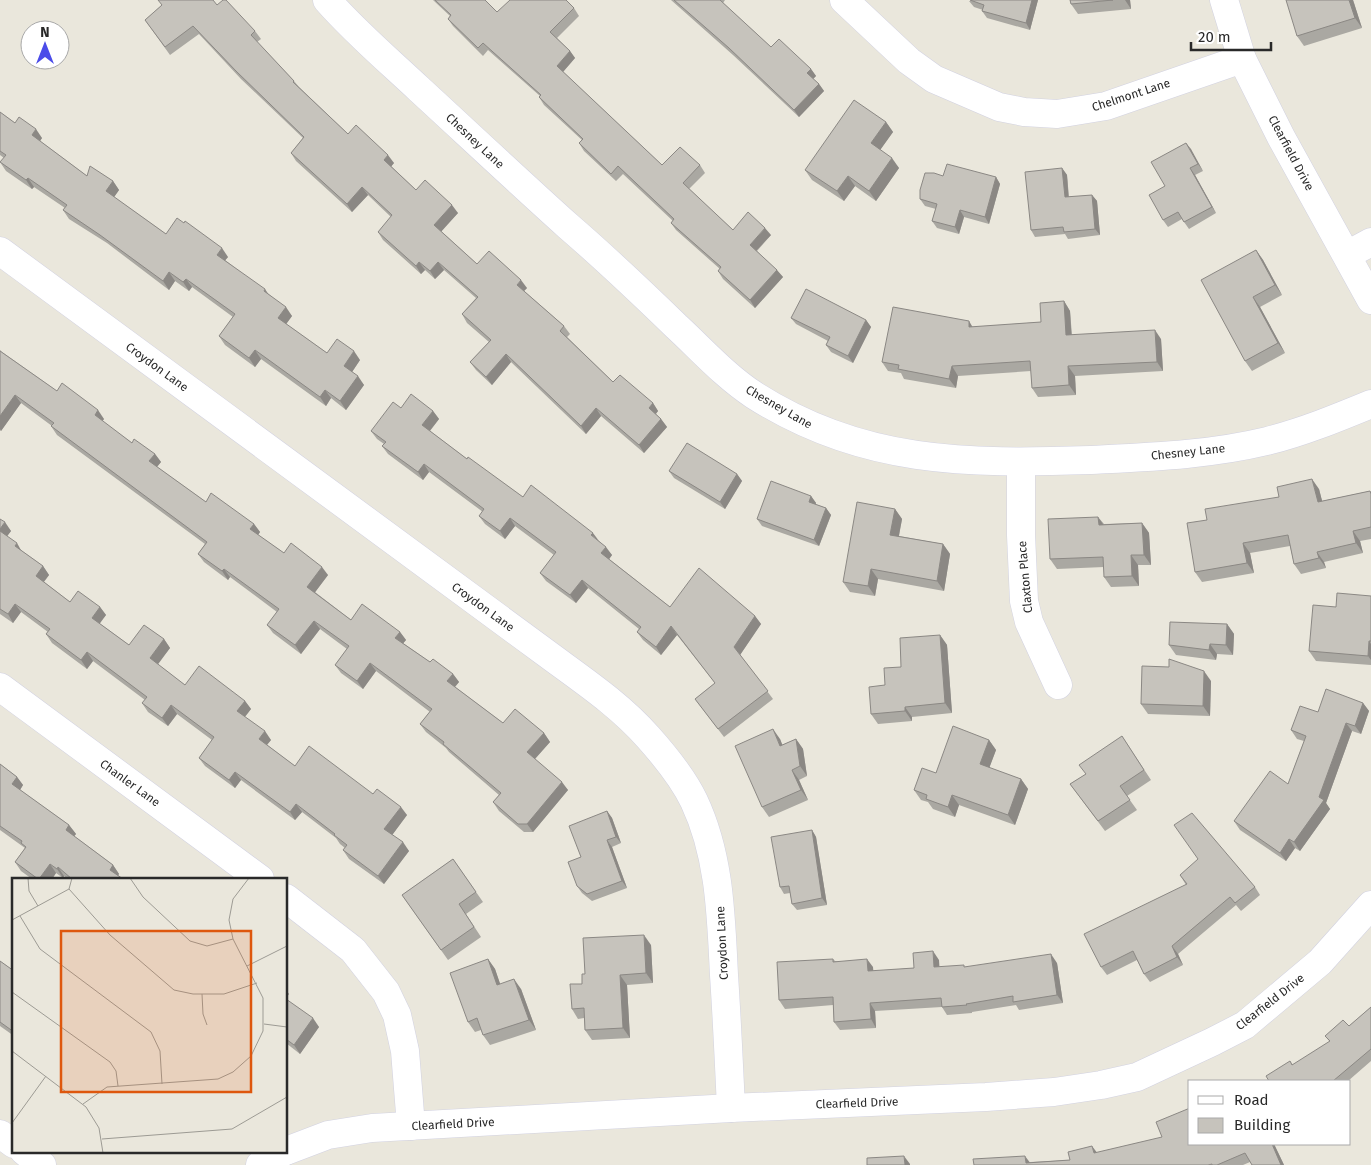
<svg xmlns="http://www.w3.org/2000/svg" width="1371" height="1165" font-family="'Fira Sans',sans-serif">
	<rect width="100%" height="100%" fill="#eae7dc"/>
	<g fill="none" stroke-linecap="round" stroke-linejoin="round">
		<defs>
			<g id="street">
				<path d="M327 0C355 32 388 60 419 89 469 135 518 181 568 226 605 258 641 292 676 326 701 349 725 376 754 395 862 464 967 464 1091 460 1150 457 1209 455 1267 441 1303 432 1337 418 1371 404"/>
				<polyline points="844,0 909,61 934,79 999,107 1024,112 1057,114 1106,106 1242,59"/>
				<polyline points="1224,0 1242,59 1281,137 1371,300"/>
				<path d="M0 251 546 653C581 679 619 704 648 737 665 756 683 778 694 801 720 856 721 916 724 975 727 1020 729 1064 731 1108"/>
				<polyline points="1347,255 1371,242"/>
				<polyline points="1021,462 1021,535 1024,601 1029,622 1058,685"/>
				<polyline points="0,687 260,879"/>
				<polyline points="286,898 353,950 386,992 397,1015 405,1051 411,1126"/>
				<polyline points="286,1151 328,1135 372,1128 731,1108 986,1097 1054,1092 1101,1085 1137,1077 1212,1042 1245,1025 1320,962 1371,905"/>
				<polyline points="260,1165 285,1151"/>
			</g>
			<g id="secondary">
				<polyline points="0,1134 14,1144"/>
				<polyline points="24,1151 42,1165"/>
			</g>
		</defs>
		<use href="#street" stroke="#d2d2e1" stroke-width="29"/>
		<use href="#secondary" stroke="#d2d2e1" stroke-width="29"/>
		<use href="#street" stroke="#fff" stroke-width="28"/>
		<use href="#secondary" stroke="#fff" stroke-width="28"/>
	</g>
	<g fill="#aaa8a2">
		<polygon points="433,0 485,0 497,12 574,8 579,16 557,38 570,51 575,58 563,72 662,165 700,165 705,173 689,189 733,230 771,235 757,251 783,277 755,308 723,279 718,271 720,269 676,230 671,223 673,221 623,174 616,181 584,151 579,143 582,140 544,105 539,97 540,96 488,50 483,56 453,26 448,19 450,16"/>
		<polygon points="671,0 725,0 723,3 771,47 811,69 816,76 813,79 819,84 824,91 799,117 733,55"/>
		<polygon points="1038,0 1030,30 987,18 982,11 983,10 974,7 969,1"/>
		<polygon points="1070,0 1130,0 1131,9 1078,14 1071,4"/>
		<polygon points="1353,0 1362,28 1304,46 1297,36"/>
		<polygon points="162,5 217,5 255,31 261,39 257,42 294,81 299,87 348,134 394,163 391,166 416,190 458,213 441,231 477,264 527,288 524,291 564,326 570,334 567,337 613,382 653,403 658,411 656,414 661,419 667,427 644,453 601,416 586,434 511,362 492,385 476,370 470,362 489,342 467,323 462,314 476,298 444,270 435,279 425,270 421,274 383,240 378,232 391,217 368,195 352,212 296,161 291,153 303,138 241,79 199,34 170,55 145,20"/>
		<polygon points="0,112 15,123 42,138 40,141 87,176 113,181 119,190 114,197 166,234 228,257 225,260 271,296 292,316 286,324 327,353 360,360 352,372 364,385 346,410 331,398 326,406 261,359 255,367 225,345 219,336 233,317 192,287 189,291 175,281 169,290 107,243 69,219 63,210 65,208 34,187 32,189 6,171 0,162 4,158 0,155"/>
		<polygon points="886,122 893,132 880,150 899,168 876,201 855,186 844,201 812,180 805,170"/>
		<polygon points="1186,143 1203,171 1195,175 1216,213 1189,229 1182,219 1168,227 1163,220 1165,186"/>
		<polygon points="1062,168 1067,175 1069,197 1092,195 1097,201 1100,235 1068,239 1065,234 1035,237 1031,230"/>
		<polygon points="943,176 996,177 1000,184 989,224 964,217 959,234 937,228 932,221 936,209 925,206 920,199"/>
		<polygon points="1256,250 1263,260 1282,295 1260,307 1285,353 1252,371 1245,361"/>
		<polygon points="1064,301 1070,311 1072,335 1161,339 1163,371 1075,376 1076,395 1038,397 1032,388 1031,371 958,376 956,388 904,379 901,373 888,371 882,362 973,327 1041,322"/>
		<polygon points="791,318 866,320 871,327 853,363 831,352 826,345 828,341 796,324"/>
		<polygon points="0,350 2,352 57,391 104,419 102,421 132,443 155,454 161,462 157,467 206,502 254,524 260,532 258,535 284,553 328,575 315,592 351,620 400,632 406,640 403,643 430,662 453,674 459,682 455,687 503,723 544,733 550,742 535,759 568,790 533,832 524,832 499,811 493,802 499,795 449,752 446,748 426,732 420,724 430,712 376,671 363,689 341,673 335,665 347,649 320,629 301,654 273,633 267,625 277,612 230,577 228,580 204,562 198,554 205,544 57,435 51,426 52,426 21,403 1,431 0,430"/>
		<polygon points="401,408 433,411 439,419 430,431 467,459 523,497 599,541 612,555 609,559 670,607 755,616 761,624 740,655 773,699 724,737 695,699 715,683 677,635 661,655 643,640 637,632 639,629 588,588 576,603 546,581 540,573 554,555 515,526 505,539 485,524 479,516 483,512 429,472 423,480 388,454 382,446 384,444 377,439 371,431"/>
		<polygon points="669,471 737,474 742,481 725,509 674,478"/>
		<polygon points="1319,489 1322,501 1370,491 1371,492 1371,539 1360,541 1363,553 1324,562 1326,568 1301,574 1294,564 1290,546 1250,553 1254,573 1202,582 1195,572 1207,520 1279,497"/>
		<polygon points="811,496 816,503 815,504 826,508 831,515 819,546 762,526 757,519"/>
		<polygon points="895,509 902,519 899,536 943,544 950,554 944,591 878,579 875,596 850,592 843,582"/>
		<polygon points="1098,517 1104,524 1142,523 1149,533 1151,565 1138,565 1139,586 1111,587 1104,577 1104,567 1057,569 1050,559"/>
		<polygon points="0,519 11,531 7,536 22,551 43,566 49,575 44,582 70,602 100,607 106,615 99,623 129,645 164,639 170,648 157,664 185,685 245,701 251,709 245,717 271,740 267,745 295,766 373,794 407,815 392,835 409,851 384,884 349,859 343,850 345,848 340,844 336,838 302,812 295,820 241,780 235,788 205,766 199,758 212,740 177,714 168,726 148,712 142,703 145,700 93,661 87,669 52,643 46,634 48,632 21,612 13,623 0,614"/>
		<polygon points="1371,596 1371,665 1316,661 1309,651 1336,607"/>
		<polygon points="1227,624 1234,634 1233,655 1217,654 1216,660 1176,655 1169,645"/>
		<polygon points="940,635 947,645 952,713 912,717 912,721 878,724 871,714 885,685 901,667"/>
		<polygon points="1211,681 1210,716 1148,714 1141,704"/>
		<polygon points="1363,703 1369,711 1361,734 1352,731 1326,803 1330,809 1300,851 1295,848 1286,861 1240,830 1234,821 1288,784 1304,741 1297,739 1291,730 1318,712"/>
		<polygon points="1122,736 1151,780 1127,796 1137,810 1105,831 1070,784 1086,774"/>
		<polygon points="780,739 782,745 796,739 803,749 807,776 799,780 808,800 769,817 762,807"/>
		<polygon points="989,740 996,750 989,768 1021,779 1028,789 1015,825 959,805 955,817 933,809 928,802 921,800 914,790 936,773"/>
		<polygon points="0,764 17,777 23,785 20,790 69,825 76,834 74,836 113,865 119,874 118,875 123,879 68,879 64,876 63,878 56,873 52,879 32,879 21,871 15,862 25,848 0,830"/>
		<polygon points="607,811 612,818 621,843 612,847 627,888 592,901 582,893 577,886 581,857"/>
		<polygon points="812,830 816,837 827,905 797,910 792,904 790,893 784,894 780,887"/>
		<polygon points="453,859 483,902 466,914 481,937 448,960 402,895"/>
		<polygon points="1180,875 1255,887 1260,895 1241,911 1236,905 1178,954 1183,965 1150,982 1144,974 1137,960 1107,975 1101,967 1186,885"/>
		<polygon points="651,945 653,983 627,985 630,1038 592,1040 585,1030 584,1018 578,1019 572,1009 582,984 585,974"/>
		<polygon points="488,959 495,969 500,984 521,989 536,1030 490,1045 483,1035 481,1030 475,1032 468,1022"/>
		<polygon points="833,959 835,961 873,967 873,971 914,968 939,960 939,967 965,967 1057,963 1063,1003 1019,1010 1016,1005 972,1012 972,1013 947,1015 942,1007 875,1011 876,1028 840,1030 834,1022 833,1005 785,1009 779,1000"/>
		<polygon points="0,961 14,971 14,1036 0,1026"/>
		<polygon points="286,999 319,1027 300,1054 286,1043"/>
		<polygon points="1371,1007 1371,1061 1348,1081 1269,1081 1290,1061 1293,1065 1330,1042 1325,1036 1349,1026"/>
		<polygon points="1190,1144 1274,1144 1284,1165 1252,1165 1250,1162 1243,1165 974,1165 1070,1160 1097,1153"/>
	</g>
	<g fill="#8b8884">
		<polygon points="1032,0 1038,0 1030,30 1026,23"/>
		<polygon points="1125,0 1130,0 1131,9"/>
		<polygon points="1349,0 1353,0 1362,28 1355,18"/>
		<polygon points="570,51 575,58 562,73 557,66"/>
		<polygon points="811,69 816,76 812,80 807,73"/>
		<polygon points="819,84 824,91 799,117 794,110"/>
		<polygon points="886,122 893,132 878,153 871,143"/>
		<polygon points="36,129 42,138 38,144 32,135"/>
		<polygon points="1186,143 1191,149 1203,171 1198,164"/>
		<polygon points="388,155 394,163 390,168 384,160"/>
		<polygon points="892,158 899,168 876,201 869,191"/>
		<polygon points="1062,168 1067,175 1069,204 1065,197"/>
		<polygon points="1190,168 1195,175 1216,213 1212,207"/>
		<polygon points="848,176 855,186 844,201 837,191"/>
		<polygon points="996,177 1000,184 989,224 985,217"/>
		<polygon points="28,178 34,187 32,189 26,180"/>
		<polygon points="113,181 119,190 112,200 106,191"/>
		<polygon points="362,187 368,195 352,212 347,204"/>
		<polygon points="1092,195 1097,201 1100,235 1095,229"/>
		<polygon points="452,205 458,213 440,233 434,225"/>
		<polygon points="960,210 964,217 959,234 955,227"/>
		<polygon points="765,228 771,235 755,252 750,245"/>
		<polygon points="222,248 228,257 223,263 217,255"/>
		<polygon points="1256,250 1263,260 1282,295 1275,285"/>
		<polygon points="419,262 425,270 421,274 416,266"/>
		<polygon points="438,262 444,270 435,279 430,271"/>
		<polygon points="777,270 783,277 755,308 750,300"/>
		<polygon points="169,272 175,281 169,290 163,281"/>
		<polygon points="186,279 192,287 189,291 183,282"/>
		<polygon points="521,280 527,288 522,293 517,285"/>
		<polygon points="265,289 271,298 264,291"/>
		<polygon points="1253,297 1260,307 1285,353 1278,343"/>
		<polygon points="1064,301 1070,311 1072,345 1066,335"/>
		<polygon points="286,307 292,316 284,327 278,318"/>
		<polygon points="866,320 871,327 853,363 848,356"/>
		<polygon points="969,321 975,331 969,327"/>
		<polygon points="1155,330 1161,339 1163,371 1157,362"/>
		<polygon points="255,350 261,359 255,367 249,358"/>
		<polygon points="354,351 360,360 350,375 344,366"/>
		<polygon points="506,354 511,362 492,385 486,377"/>
		<polygon points="952,366 958,376 956,388 949,379"/>
		<polygon points="1068,366 1075,376 1076,395 1069,385"/>
		<polygon points="358,376 364,385 346,410 340,401"/>
		<polygon points="325,390 331,398 326,406 320,397"/>
		<polygon points="15,395 21,403 1,431 0,429 0,416"/>
		<polygon points="653,403 658,411 654,416 649,408"/>
		<polygon points="596,408 601,416 586,434 581,426"/>
		<polygon points="98,410 104,419 101,423 95,415"/>
		<polygon points="433,411 439,419 428,433 422,425"/>
		<polygon points="661,419 667,427 644,453 639,445"/>
		<polygon points="155,454 161,462 155,469 149,461"/>
		<polygon points="424,464 429,472 423,480 418,472"/>
		<polygon points="737,474 742,481 725,509 720,502"/>
		<polygon points="1312,479 1319,489 1325,512 1318,502"/>
		<polygon points="811,496 816,503 814,509 809,502"/>
		<polygon points="826,508 831,515 819,546 814,540"/>
		<polygon points="895,509 902,519 897,545 890,535"/>
		<polygon points="1098,517 1105,527 1099,525"/>
		<polygon points="510,518 515,526 505,539 500,531"/>
		<polygon points="5,522 11,531 5,539 0,532 0,529"/>
		<polygon points="1142,523 1149,533 1151,565 1144,555"/>
		<polygon points="254,524 260,532 256,538 250,529"/>
		<polygon points="1353,531 1360,541 1363,553 1356,543"/>
		<polygon points="593,533 599,541 591,535"/>
		<polygon points="17,543 22,552 15,546"/>
		<polygon points="1243,543 1250,553 1254,573 1247,563"/>
		<polygon points="943,544 950,554 944,591 937,581"/>
		<polygon points="606,547 612,555 607,562 601,553"/>
		<polygon points="1317,552 1324,562 1326,568 1319,558"/>
		<polygon points="1131,555 1138,565 1139,586 1132,576"/>
		<polygon points="43,566 49,575 42,584 36,576"/>
		<polygon points="322,567 328,575 313,595 307,587"/>
		<polygon points="224,569 230,577 228,580 222,571"/>
		<polygon points="871,569 878,579 875,596 868,586"/>
		<polygon points="582,580 588,588 576,603 570,595"/>
		<polygon points="15,604 21,612 13,623 8,614"/>
		<polygon points="100,607 106,615 98,626 92,618"/>
		<polygon points="755,616 761,624 740,655 734,647"/>
		<polygon points="314,621 320,629 301,654 295,645"/>
		<polygon points="1227,624 1234,634 1233,655 1226,645"/>
		<polygon points="671,626 677,635 661,655 656,647"/>
		<polygon points="400,632 406,640 401,646 395,638"/>
		<polygon points="940,635 947,645 952,713 945,703"/>
		<polygon points="164,639 170,648 156,667 150,658"/>
		<polygon points="1369,641 1371,644 1371,660 1368,656"/>
		<polygon points="1210,644 1217,654 1216,660 1209,650"/>
		<polygon points="87,652 93,661 87,669 81,660"/>
		<polygon points="370,663 376,671 363,689 357,681"/>
		<polygon points="1204,671 1211,681 1210,716 1203,706"/>
		<polygon points="453,674 459,682 453,689 447,681"/>
		<polygon points="245,701 251,709 243,719 237,711"/>
		<polygon points="1363,703 1369,711 1361,734 1355,726"/>
		<polygon points="171,705 177,714 168,726 162,718"/>
		<polygon points="905,707 912,717 912,721 905,711"/>
		<polygon points="1346,723 1352,731 1326,803 1330,809 1300,851 1294,842 1319,797"/>
		<polygon points="773,729 780,739 787,756 780,746"/>
		<polygon points="265,731 271,740 265,747 259,739"/>
		<polygon points="544,733 550,742 533,761 527,752"/>
		<polygon points="796,739 803,749 807,776 800,766"/>
		<polygon points="989,740 996,750 987,774 980,764"/>
		<polygon points="792,770 799,780 808,800 801,790"/>
		<polygon points="235,772 241,780 235,788 229,780"/>
		<polygon points="17,777 23,785 18,793 12,784"/>
		<polygon points="1021,779 1028,789 1015,825 1008,815"/>
		<polygon points="562,782 568,790 533,832 527,824"/>
		<polygon points="952,795 959,805 955,817 948,807"/>
		<polygon points="296,804 302,812 295,820 290,812"/>
		<polygon points="401,807 407,815 390,838 384,829"/>
		<polygon points="607,811 612,818 621,843 616,837"/>
		<polygon points="69,825 76,834 72,839 66,830"/>
		<polygon points="812,830 816,837 827,905 822,898"/>
		<polygon points="1289,839 1295,848 1286,861 1280,853"/>
		<polygon points="607,840 612,847 627,888 622,881"/>
		<polygon points="403,842 409,851 384,884 378,876"/>
		<polygon points="50,864 56,873 52,879 39,879"/>
		<polygon points="113,865 119,874 116,878 110,870"/>
		<polygon points="58,867 64,876 63,878 57,869"/>
		<polygon points="644,935 651,945 653,983 646,973"/>
		<polygon points="1172,946 1178,954 1183,965 1177,957"/>
		<polygon points="933,951 939,960 940,975 934,967"/>
		<polygon points="1051,954 1057,963 1063,1003 1057,995"/>
		<polygon points="488,959 495,969 504,995 497,985"/>
		<polygon points="867,959 873,967 874,979 868,971"/>
		<polygon points="620,975 627,985 630,1038 623,1028"/>
		<polygon points="514,979 521,989 536,1030 529,1020"/>
		<polygon points="286,990 289,994 286,998"/>
		<polygon points="870,1003 875,1011 876,1028 871,1019"/>
		<polygon points="313,1018 319,1027 300,1054 294,1045"/>
		<polygon points="1272,1144 1274,1144 1284,1165 1281,1165"/>
		<polygon points="1092,1146 1098,1154 1094,1153"/>
		<polygon points="904,1156 910,1164 910,1165 905,1165"/>
		<polygon points="1025,1156 1031,1164 1026,1163"/>
	</g>
	<g fill="#c6c3bc" stroke="#8b8884">
		<polygon points="158,0 213,0 217,5 223,0 226,0 255,31 251,35 294,81 293,82 348,134 356,125 388,155 384,160 416,190 425,180 452,205 434,225 477,264 489,251 521,280 517,285 564,326 560,331 613,382 620,375 653,403 649,408 661,419 639,445 596,408 581,426 506,354 486,377 470,362 491,340 462,314 478,297 438,262 430,271 419,262 416,266 378,232 392,215 362,187 347,204 291,153 304,137 236,71 193,26 165,47 145,20 162,5"/>
		<polygon points="435,0 485,0 497,12 510,0 566,0 574,8 550,32 570,51 557,66 662,165 680,147 700,165 683,183 733,230 748,212 765,228 750,245 777,270 750,300 718,271 721,267 671,223 674,219 618,166 611,174 579,143 583,139 539,97 541,95 483,43 478,48 448,19 451,15"/>
		<polygon points="674,0 720,0 771,47 779,39 811,69 807,73 819,84 794,110 729,48"/>
		<polygon points="970,0 1032,0 1026,23 982,11 984,5"/>
		<polygon points="1070,0 1113,0 1071,4"/>
		<polygon points="1286,0 1349,0 1355,18 1297,36"/>
		<polygon points="854,100 886,122 871,143 892,158 869,191 848,176 837,191 805,170"/>
		<polygon points="0,112 15,123 19,117 36,129 32,135 87,176 90,166 113,181 106,191 166,234 177,218 184,223 185,221 222,248 217,255 265,289 264,291 286,307 278,318 327,353 337,339 354,351 344,366 358,376 340,401 325,390 320,397 255,350 249,358 219,336 235,314 186,279 183,282 169,272 163,281 100,235 63,210 67,205 28,178 26,180 0,162 6,155 0,151"/>
		<polygon points="1186,143 1198,164 1190,168 1212,207 1184,222 1178,212 1163,220 1149,195 1165,186 1151,162"/>
		<polygon points="947,164 996,177 985,217 960,210 955,227 932,221 937,204 920,199 920,190 925,173 934,173 943,176"/>
		<polygon points="1062,168 1065,197 1092,195 1095,229 1064,232 1063,227 1031,230 1025,172"/>
		<polygon points="1256,250 1275,285 1253,297 1278,343 1245,361 1201,280"/>
		<polygon points="806,289 866,320 848,356 826,345 830,337 791,318"/>
		<polygon points="1064,301 1066,335 1155,330 1157,362 1068,366 1069,385 1032,388 1030,361 952,366 949,379 898,369 899,365 882,362 893,307 969,321 969,327 1041,322 1040,303"/>
		<polygon points="0,351 57,391 62,383 98,410 95,415 132,443 134,439 155,454 149,461 206,502 211,493 254,524 250,529 284,553 291,543 322,567 307,587 351,620 362,604 400,632 395,638 430,662 433,659 453,674 447,681 503,723 515,709 544,733 527,752 562,782 527,824 518,824 493,802 501,793 443,744 444,742 420,724 432,709 370,663 357,681 335,665 349,646 314,621 295,645 267,625 279,609 224,569 222,571 198,554 207,542 51,426 54,423 15,395 0,416"/>
		<polygon points="411,394 433,411 422,425 467,459 468,457 523,497 531,485 593,533 591,535 606,547 601,553 670,607 699,568 755,616 734,647 768,691 718,729 695,699 715,683 671,626 656,647 637,632 641,627 582,580 570,595 540,573 556,552 510,518 500,531 479,516 484,509 424,464 418,472 382,446 386,442 371,431 393,402 401,408"/>
		<polygon points="687,443 737,474 720,502 669,471"/>
		<polygon points="1312,479 1318,502 1370,491 1371,494 1371,527 1353,531 1356,543 1317,552 1319,558 1294,564 1288,535 1243,543 1247,563 1195,572 1187,523 1207,520 1205,509 1279,497 1277,487"/>
		<polygon points="771,481 811,496 809,502 826,508 814,540 757,519"/>
		<polygon points="857,502 895,509 890,535 943,544 937,581 871,569 868,586 843,582"/>
		<polygon points="1098,517 1099,525 1142,523 1144,555 1131,555 1132,576 1104,577 1103,557 1050,559 1048,519"/>
		<polygon points="0,519 5,522 0,529"/>
		<polygon points="0,531 17,543 15,546 43,566 36,576 70,602 78,591 100,607 92,618 129,645 144,625 164,639 150,658 185,685 199,666 245,701 237,711 265,731 259,739 295,766 309,746 373,794 377,789 401,807 384,829 403,842 378,876 343,850 347,845 334,835 335,834 296,804 290,812 235,772 229,780 199,758 214,737 171,705 162,718 142,703 147,697 87,652 81,660 46,634 50,629 15,604 8,614 0,609"/>
		<polygon points="1337,593 1371,596 1371,641 1369,641 1368,656 1309,651 1313,605 1336,607"/>
		<polygon points="1170,622 1227,624 1226,645 1210,644 1209,650 1169,645"/>
		<polygon points="940,635 945,703 905,707 905,711 871,714 869,687 885,685 884,668 901,667 900,638"/>
		<polygon points="1169,659 1204,671 1203,706 1141,704 1142,666 1169,667"/>
		<polygon points="1326,689 1363,703 1355,726 1346,723 1319,797 1324,800 1294,842 1289,839 1280,853 1234,821 1270,771 1288,784 1306,736 1291,730 1300,706 1318,712"/>
		<polygon points="953,726 989,740 980,764 1021,779 1008,815 952,795 948,807 926,799 927,795 914,790 922,768 936,773"/>
		<polygon points="773,729 780,746 796,739 800,766 792,770 801,790 762,807 735,746"/>
		<polygon points="1122,736 1144,770 1120,786 1130,800 1098,821 1070,784 1086,774 1079,765"/>
		<polygon points="0,764 17,777 12,784 69,825 66,830 113,865 110,870 123,879 72,879 58,867 57,869 50,864 39,879 38,879 15,862 26,847 21,843 22,841 0,826"/>
		<polygon points="607,811 616,837 607,840 622,881 587,894 577,886 568,862 581,857 569,826"/>
		<polygon points="1192,813 1255,887 1235,903 1230,897 1172,946 1177,957 1144,974 1133,951 1101,967 1084,934 1187,884 1180,875 1198,859 1174,825"/>
		<polygon points="812,830 822,898 792,904 789,886 780,887 771,837"/>
		<polygon points="453,859 476,892 459,904 474,927 441,950 402,895"/>
		<polygon points="644,935 646,973 620,975 623,1028 585,1030 584,1008 572,1009 570,984 582,984 582,974 585,974 583,938"/>
		<polygon points="933,951 934,967 964,965 964,967 1051,954 1057,995 1013,1002 1013,996 966,1004 967,1005 942,1007 941,998 870,1003 871,1019 834,1022 833,997 779,1000 777,962 833,959 833,962 867,959 868,971 914,968 913,953"/>
		<polygon points="488,959 497,985 514,979 529,1020 483,1035 477,1018 468,1022 450,973"/>
		<polygon points="0,961 14,971 14,1032 0,1022"/>
		<polygon points="286,999 313,1018 294,1045 286,1039"/>
		<polygon points="1371,1007 1371,1049 1333,1081 1269,1081 1266,1076 1290,1061 1292,1065 1330,1041 1325,1036 1343,1020 1349,1026"/>
		<polygon points="1190,1108 1190,1144 1272,1144 1281,1165 1252,1165 1245,1153 1217,1165 1212,1165 1212,1164 1208,1165 974,1165 973,1159 1025,1156 1026,1163 1070,1160 1068,1152 1092,1146 1094,1153 1162,1137 1156,1122"/>
		<polygon points="904,1156 905,1165 867,1165 867,1158"/>
	</g>
	<g text-anchor="middle" stroke-width="4.5" stroke-linejoin="round" paint-order="stroke">
		<g font-size="12" fill="#292929" stroke="#fff">
			<text transform="translate(1131 95) rotate(-18)" y="4">Chelmont Lane</text>
			<text transform="translate(475 141) rotate(43)" y="4">Chesney Lane</text>
			<text transform="translate(1291 153) rotate(62)" y="4">Clearfield Drive</text>
			<text transform="translate(157 367) rotate(36)" y="4">Croydon Lane</text>
			<text transform="translate(779 407) rotate(30)" y="4">Chesney Lane</text>
			<text transform="translate(1188 452) rotate(-6)" y="4">Chesney Lane</text>
			<text transform="translate(1025 577) rotate(-95)" y="4">Claxton Place</text>
			<text transform="translate(483 607) rotate(36)" y="4">Croydon Lane</text>
			<text transform="translate(130 783) rotate(36)" y="4">Chanler Lane</text>
			<text transform="translate(722 943) rotate(-93)" y="4">Croydon Lane</text>
			<text transform="translate(1270 1002) rotate(-38)" y="4">Clearfield Drive</text>
			<text transform="translate(857 1103) rotate(-2)" y="4">Clearfield Drive</text>
			<text transform="translate(453 1124) rotate(-3)" y="4">Clearfield Drive</text>
		</g>
	</g>
	<g transform="translate(12 878)">
		<rect width="275" height="275" fill="#eae7dc"/>
		<path fill="none" stroke="#9d9b94" stroke-width="1" d="M16 0 17 13 26 28M118 0 131 19 178 63 195 68 221 61M57 11 98 57 162 112 181 116H212L245 105M8 38 28 71 139 154 148 173 150 206M0 42 57 11 60 0M235 88 275 68M0 114 98 184 104 193 106 208M190 116 191 136 195 147M252 146 275 149M0 173 74 229 87 250 91 275M71 226 95 209 206 201 221 194 239 178 251 153V120L221 61 217 42 221 21 237 0M0 245 34 198M90 261 220 251 275 219"/>
		<path fill="#de570d" fill-opacity="0.15" stroke="#de570d" stroke-width="2.5" d="M49 53H239V214H49Z"/>
		<rect width="275" height="275" fill="none" stroke="#292929" stroke-width="2.5"/>
	</g>
	<rect x="1188" y="1080" width="162" height="65" fill="#ffffff" stroke="#a9a9a9"/>
	<rect x="1198" y="1096" width="25" height="8" fill="#ffffff" stroke="#a9a9a9"/>
	<text x="1234" y="1105" font-size="15" fill="#292929">Road</text>
	<rect x="1198" y="1118" width="25" height="15" fill="#c6c3bc" stroke="#a9a9a9"/>
	<text x="1234" y="1130" font-size="15" fill="#292929">Building</text>
	<g transform="translate(45 45)"><circle r="24" fill="#ffffff" stroke="#a9a9a9"/>
	<path d="M0-4L9 19L0 12L-9 19Z" fill="#4b4ce9"/>
	<text y="-8" font-size="14" font-weight="bold" text-anchor="middle" fill="#292929">N</text>
	</g>
	<path d="M1191 42v8h80v-8" fill="none" stroke="#292929" stroke-width="2.5"/>
	<text x="1198" y="42" font-size="15" fill="#292929" stroke="#ffffff" stroke-width="4" paint-order="stroke">20 m</text>
</svg>
